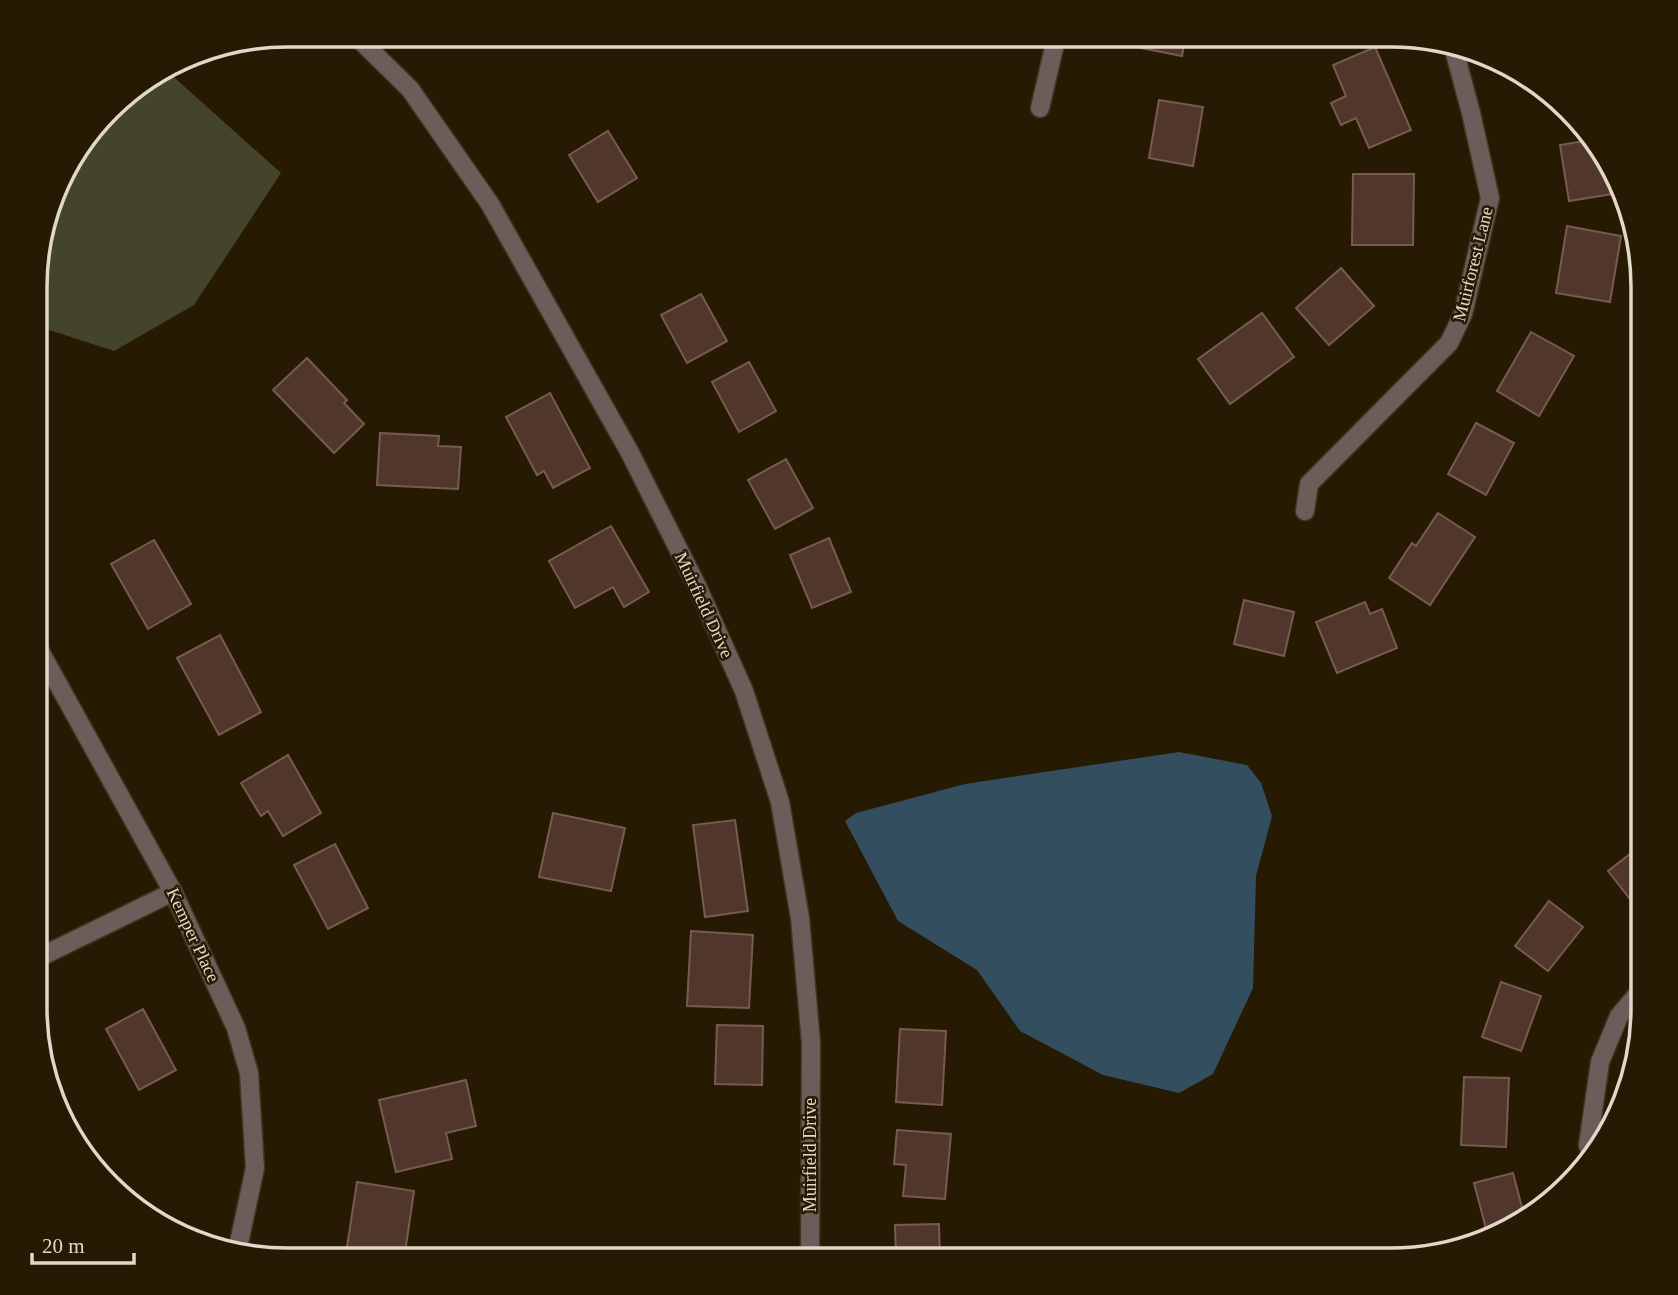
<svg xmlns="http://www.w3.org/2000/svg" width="1678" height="1295" font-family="'Times New Roman',serif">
	<rect width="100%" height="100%" fill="#271a03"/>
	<polygon fill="#434429" points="167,71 281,173 194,305 114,351 37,326 37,254 69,162 121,97"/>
	<polygon fill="#334e5e" points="1179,752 1247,765 1261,783 1272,816 1256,876 1253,988 1213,1074 1179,1093 1103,1075 1020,1031 977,970 898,921 845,821 856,813 965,784"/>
	<g fill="#51362c" stroke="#785a50" stroke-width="2">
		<polygon points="1144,35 1186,35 1182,56 1141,48"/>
		<polygon points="1375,47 1411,130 1369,148 1356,118 1341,125 1331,103 1346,96 1333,65"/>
		<polygon points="1159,100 1203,107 1193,166 1149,158"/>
		<polygon points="608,131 637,178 598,202 569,155"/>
		<polygon points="1590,140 1617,176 1619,193 1569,201 1560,145"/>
		<polygon points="1353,174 1414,174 1413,245 1352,245"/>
		<polygon points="1567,226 1621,236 1610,302 1556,293"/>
		<polygon points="1341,268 1374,306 1329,345 1296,308"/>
		<polygon points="701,294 727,341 687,363 661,315"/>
		<polygon points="1262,313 1294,357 1230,404 1198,359"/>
		<polygon points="1531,332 1574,356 1539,416 1497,391"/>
		<polygon points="307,358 347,400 344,403 364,424 334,453 273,390"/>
		<polygon points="749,362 776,411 739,432 712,382"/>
		<polygon points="550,393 590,468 553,488 544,471 537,475 506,417"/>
		<polygon points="1476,423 1514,443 1486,495 1448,474"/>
		<polygon points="380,433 439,436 438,446 461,447 458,489 377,485"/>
		<polygon points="786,459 813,508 775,529 748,480"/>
		<polygon points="1438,513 1475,537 1430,605 1389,578 1412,543 1416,546"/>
		<polygon points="611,526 649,592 624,607 613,587 575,608 549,561"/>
		<polygon points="829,538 851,592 812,608 790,555"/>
		<polygon points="154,540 191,604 148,629 111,564"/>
		<polygon points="1244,600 1294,612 1284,656 1234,644"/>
		<polygon points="1365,602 1370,614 1382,609 1397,648 1337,673 1316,622"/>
		<polygon points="220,635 261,712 219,735 177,658"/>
		<polygon points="288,755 321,813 283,836 268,811 261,816 241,783"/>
		<polygon points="553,813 625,828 611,891 539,877"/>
		<polygon points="735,820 748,911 705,917 693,825"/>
		<polygon points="335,844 368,908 328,929 294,865"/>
		<polygon points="1643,844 1643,904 1637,908 1608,871"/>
		<polygon points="1549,901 1583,927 1548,971 1515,946"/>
		<polygon points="691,931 753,935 749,1008 687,1006"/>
		<polygon points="1501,982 1541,996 1521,1051 1482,1037"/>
		<polygon points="143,1009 176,1070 139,1090 106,1029"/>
		<polygon points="717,1025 763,1026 762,1085 715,1084"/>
		<polygon points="900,1029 946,1031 942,1105 896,1102"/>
		<polygon points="1464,1077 1509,1078 1506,1147 1461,1145"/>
		<polygon points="466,1080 476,1126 446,1133 452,1159 396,1172 379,1100"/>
		<polygon points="897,1130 951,1134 945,1199 903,1196 906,1165 894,1164"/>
		<polygon points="1513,1173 1524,1215 1489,1240 1474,1183"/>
		<polygon points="357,1182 414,1191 404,1260 345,1260"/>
		<polygon points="939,1224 940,1260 896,1260 895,1225"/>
	</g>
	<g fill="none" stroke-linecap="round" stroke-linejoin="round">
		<defs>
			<g id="minor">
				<polyline points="355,35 410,89 490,204 629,451 697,586 744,691 780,802 800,918 811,1043 810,1260"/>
				<polyline points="1040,108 1057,35"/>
				<polyline points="1305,511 1309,484 1449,343 1463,314 1490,198 1471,113 1453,46"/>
				<polyline points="36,644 173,892 236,1028 249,1073 255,1168 237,1252"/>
				<polyline points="36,959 173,892"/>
				<polyline points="1592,1155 1588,1145 1600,1062 1619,1016 1642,989"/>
			</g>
		</defs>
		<use href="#minor" stroke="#41351f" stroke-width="21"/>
		<use href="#minor" stroke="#6b5d59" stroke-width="18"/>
	</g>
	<g text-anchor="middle" stroke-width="5" stroke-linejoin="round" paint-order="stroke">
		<g font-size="18" fill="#e1d8ca" stroke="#271a03">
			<text transform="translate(1473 264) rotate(-76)" y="6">Muirforest Lane</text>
			<text transform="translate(704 605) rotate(65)" y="6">Muirfield Drive</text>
			<text transform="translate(193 935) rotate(65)" y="6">Kemper Place</text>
			<text transform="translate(810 1155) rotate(-90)" y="6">Muirfield Drive</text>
		</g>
	</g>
	<path d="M0 0H1678V1295H0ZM287 47H1391A240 240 0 0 1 1631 287V1008A240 240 0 0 1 1391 1248H287A240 240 0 0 1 47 1008V287A240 240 0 0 1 287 47Z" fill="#271a03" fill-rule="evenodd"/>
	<path fill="none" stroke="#e1d8ca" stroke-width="3.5" d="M287 47H1391A240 240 0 0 1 1631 287V1008A240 240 0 0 1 1391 1248H287A240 240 0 0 1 47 1008V287A240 240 0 0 1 287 47Z"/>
	<path d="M32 1253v10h102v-10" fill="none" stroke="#e1d8ca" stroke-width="3.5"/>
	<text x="42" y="1253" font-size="21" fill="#e1d8ca" stroke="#271a03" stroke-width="5" paint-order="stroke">20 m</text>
</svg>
